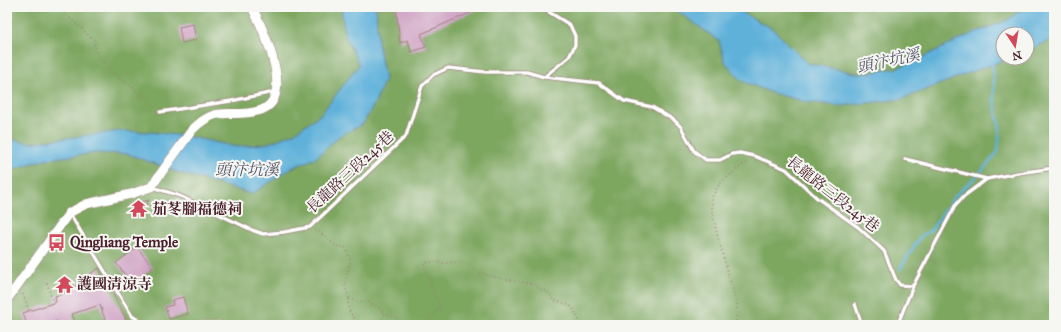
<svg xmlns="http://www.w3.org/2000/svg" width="1061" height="332" font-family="'IM FELL Great Primer','Noto Serif TC',serif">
	<rect width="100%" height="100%" fill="#f6f6f2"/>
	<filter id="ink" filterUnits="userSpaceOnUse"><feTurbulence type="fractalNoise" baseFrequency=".025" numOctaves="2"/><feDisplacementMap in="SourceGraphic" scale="8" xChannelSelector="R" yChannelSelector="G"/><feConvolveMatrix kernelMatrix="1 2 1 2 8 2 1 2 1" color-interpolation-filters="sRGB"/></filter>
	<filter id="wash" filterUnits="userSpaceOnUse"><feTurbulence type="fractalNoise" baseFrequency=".012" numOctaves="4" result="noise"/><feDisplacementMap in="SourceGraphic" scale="16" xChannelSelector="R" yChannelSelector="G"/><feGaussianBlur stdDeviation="0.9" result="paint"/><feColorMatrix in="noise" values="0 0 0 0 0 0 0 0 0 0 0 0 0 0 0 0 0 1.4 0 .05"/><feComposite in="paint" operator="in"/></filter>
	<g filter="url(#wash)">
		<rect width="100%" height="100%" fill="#f3e3cb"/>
		<path fill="#7da65e" stroke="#646244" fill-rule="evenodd" d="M7 7H1054V325H7ZM1003 34H1027V58H1003Z"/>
		<g fill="#5fb1da" stroke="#546882">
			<polygon points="341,7 376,7 378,42 385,79 376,101 363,124 339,136 316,158 292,168 252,194 177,172 128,154 96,153 46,159 7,171 7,138 29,143 120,131 149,132 186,136 237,147 269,143 294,133 321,114 359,65 345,35"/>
			<polygon points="672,7 732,7 773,29 807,63 860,74 897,68 923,57 969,35 1006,21 1025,7 1054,7 1054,38 1027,52 1027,34 1003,34 1003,58 1011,58 979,69 902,99 841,106 807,102 772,93 742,81 725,62 719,41"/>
		</g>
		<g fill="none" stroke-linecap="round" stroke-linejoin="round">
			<polyline stroke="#5fb1da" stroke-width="2.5" points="900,269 920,237 931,230 955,196 980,173 998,152 1000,128 994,99 994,82 992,61"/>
		</g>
		<g id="blocks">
			<g fill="#cfa2c4">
				<polygon points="396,7 484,7 421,34 426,47 411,52 408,40 400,43"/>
				<polygon points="193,24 196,40 182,43 179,27"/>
				<polygon points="149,200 141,212 130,205"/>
				<polygon points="137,247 153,268 132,284 116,263"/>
				<polygon points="99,268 126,319 125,319 127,325 107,325 100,305 72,314 76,325 59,325 57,321 47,325 27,325 23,313 56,302 55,296 65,293 91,276 90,274"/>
				<polygon points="183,297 188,314 169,319 165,307 173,305 172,300"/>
			</g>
		</g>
	</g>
	<g filter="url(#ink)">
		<use href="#blocks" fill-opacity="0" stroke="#9e817b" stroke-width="1"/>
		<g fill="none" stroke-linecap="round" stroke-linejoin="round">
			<defs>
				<g id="lane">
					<polyline points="544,77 569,57 575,45 575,36 570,25 549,12"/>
					<polyline points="160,112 231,101 274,92"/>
					<polyline points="905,159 987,179"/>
					<polyline points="152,187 180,196 252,230 263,234 284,232 310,227 406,136 422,86 433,75 448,68 486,72 527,72 544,77 599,83 624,101 652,107 674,120 681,127 694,151 706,160 720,160 732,154 740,153 754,156 786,169 817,198 858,227 884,251 896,280 900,285 913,286 955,206 964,196 987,179 1018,173 1054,168"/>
					<polyline points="70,214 132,316 146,325"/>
					<polyline points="855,304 862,325"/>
					<polyline points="895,325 899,321 913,286"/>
				</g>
				<path id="secondary" d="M7 300 69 213 86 204 131 194 151 187 192 130C219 103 228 119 258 111 298 101 263 29 252 7"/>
			</defs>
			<use href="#lane" stroke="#9e817b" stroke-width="5"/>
			<use href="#secondary" stroke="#9e817b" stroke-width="10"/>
			<g stroke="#9e817b" stroke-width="1.5" stroke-dasharray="1 3" stroke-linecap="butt">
				<polyline points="58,7 94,40 97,54 112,72 146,98 156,108"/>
				<polyline points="315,230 326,237 336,246 345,247 351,261 349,266 345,285 349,299"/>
				<polyline points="47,283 53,303"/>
				<polyline points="23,294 29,311"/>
				<polyline points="349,299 359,302 366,301 376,306 385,314 397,318 401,325"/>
				<path d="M349 299C345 310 354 317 360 325"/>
				<path d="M427 325 440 306 430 284 424 263 434 261 444 263 461 262 468 264 478 272 498 278 534 284 540 289 549 293 553 300C574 306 572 305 581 325"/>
				<polyline points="736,325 737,305 717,234 712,211 712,197 720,183 748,161"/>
			</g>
			<use href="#lane" stroke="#fff" stroke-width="3.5"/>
			<use href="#secondary" stroke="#fff" stroke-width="9"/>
		</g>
	</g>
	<defs>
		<symbol id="temple-bare" viewBox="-9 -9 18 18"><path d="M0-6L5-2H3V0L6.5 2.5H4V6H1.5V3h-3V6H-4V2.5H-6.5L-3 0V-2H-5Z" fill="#d1495b" stroke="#f6f6f2" stroke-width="2.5" paint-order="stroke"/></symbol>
		<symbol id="bus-bare" viewBox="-9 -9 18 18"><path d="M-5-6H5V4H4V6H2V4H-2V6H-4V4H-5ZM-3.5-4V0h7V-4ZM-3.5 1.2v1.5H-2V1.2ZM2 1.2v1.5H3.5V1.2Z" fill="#d1495b" stroke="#f6f6f2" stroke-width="2.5" paint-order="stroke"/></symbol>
	</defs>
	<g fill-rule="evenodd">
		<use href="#temple-bare" x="126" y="196" width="25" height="25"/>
		<use href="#bus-bare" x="44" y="230" width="25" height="25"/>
		<use href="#temple-bare" x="52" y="272" width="25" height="25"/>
	</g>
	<g text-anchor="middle" stroke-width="4" stroke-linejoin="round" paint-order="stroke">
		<g font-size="15" fill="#4a1f2b" stroke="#f6f6f2">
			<text transform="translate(350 172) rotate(-43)" y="5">長龍路三段245巷</text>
			<text transform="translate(833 194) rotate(38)" y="5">長龍路三段245巷</text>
		</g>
		<g font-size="15" font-weight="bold" fill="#4a1f2b" stroke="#f6f6f2" text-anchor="start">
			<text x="152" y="214">茄苳腳福德祠</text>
			<text x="70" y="247">Qingliang Temple</text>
			<text x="77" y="289">護國清涼寺</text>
		</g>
		<g font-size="16" font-style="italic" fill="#515268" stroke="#f6f6f2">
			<text transform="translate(888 60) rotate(-12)" y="6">頭汴坑溪</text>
			<text x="247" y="175">頭汴坑溪</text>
		</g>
	</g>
	<rect width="1061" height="332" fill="none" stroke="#f6f6f2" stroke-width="24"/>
	<g transform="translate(1015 46) rotate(168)"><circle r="19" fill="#f6f6f2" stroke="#b1a0a2"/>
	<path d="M0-3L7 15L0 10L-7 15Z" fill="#d1495b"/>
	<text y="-6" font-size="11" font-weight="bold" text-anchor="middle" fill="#4a1f2b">N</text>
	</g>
</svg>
